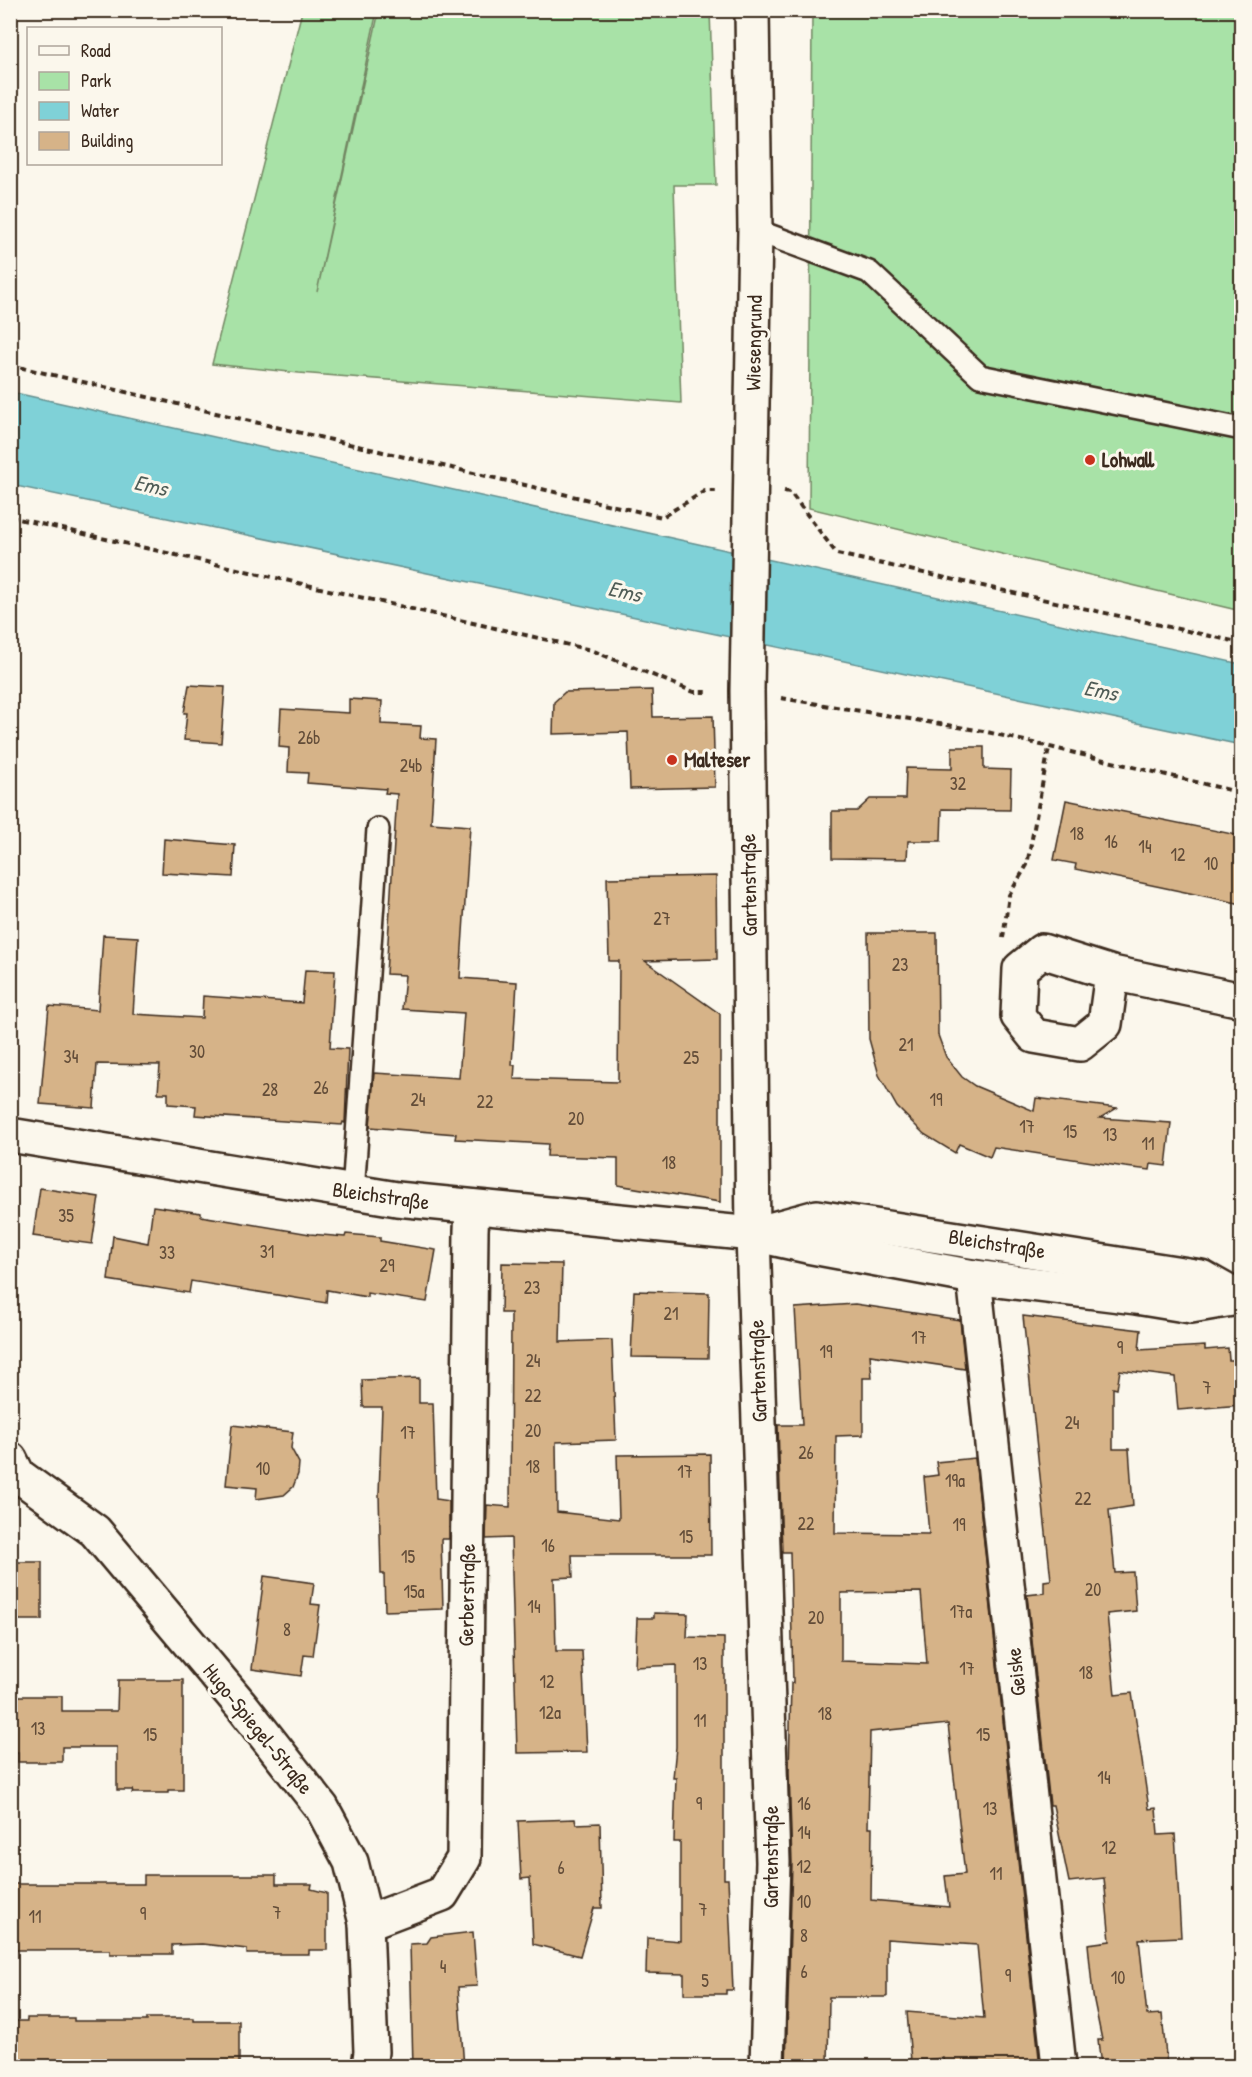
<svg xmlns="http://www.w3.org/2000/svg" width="1252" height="2077" font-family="'Patrick Hand',sans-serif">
	<rect width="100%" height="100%" fill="#fbf7ec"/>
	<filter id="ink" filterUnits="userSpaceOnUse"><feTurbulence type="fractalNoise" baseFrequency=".0167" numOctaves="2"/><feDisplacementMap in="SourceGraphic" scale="12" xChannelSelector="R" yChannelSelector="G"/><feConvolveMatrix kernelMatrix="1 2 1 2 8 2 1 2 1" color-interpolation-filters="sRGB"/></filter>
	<g filter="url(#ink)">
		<g fill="#a8e2a7" stroke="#728662" stroke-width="1.5">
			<polygon points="302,11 377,11 317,292 379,11 710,11 716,185 674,185 681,403 299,373 212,364"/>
			<polygon points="812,11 1241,11 1241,611 809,508"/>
		</g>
		<polygon fill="#7fd1d7" stroke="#648e8d" stroke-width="1.5" points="11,392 1241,664 1241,745 11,485"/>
		<g fill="#d6b388" stroke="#3b2a1e" stroke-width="1.5" fill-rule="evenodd">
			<polygon points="189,685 225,687 221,743 184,740 187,713 184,713"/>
			<polygon points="652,690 653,717 713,716 715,787 630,789 628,732 553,734 554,702 565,692"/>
			<polygon points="349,699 382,701 381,724 421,726 420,738 436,739 431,823 470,826 460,978 517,982 512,1065 515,1065 514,1079 618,1082 619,961 609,961 607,878 716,876 717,959 645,961 720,1014 720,1202 618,1185 618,1158 547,1156 548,1144 455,1139 456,1134 370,1127 374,1073 459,1078 464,1013 402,1009 405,975 386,974 397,794 385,793 386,789 307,783 308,773 288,772 289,748 279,747 281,709 349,713"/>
			<polygon points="952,747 984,747 984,769 1011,770 1010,810 942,809 941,841 908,841 907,859 832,858 832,811 857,811 870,799 905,799 906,768 952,769"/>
			<polygon points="1066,800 1242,836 1242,904 1075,869 1076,864 1054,860"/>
			<polygon points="164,839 235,845 233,877 162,873"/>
			<polygon points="868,933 937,933 938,1035 946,1057 962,1077 975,1086 1034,1111 1036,1098 1117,1108 1100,1118 1171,1123 1166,1166 1151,1164 1150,1170 1125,1167 994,1147 990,1157 959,1144 955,1153 924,1134 897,1107 879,1075 869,1039"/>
			<polygon points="103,935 138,937 133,1014 202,1018 203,996 302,1003 305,970 335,971 330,1048 348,1049 345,1123 343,1122 342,1125 195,1115 196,1106 168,1104 168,1093 158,1093 160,1065 97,1064 94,1108 40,1104 49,1006 98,1010"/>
			<polygon points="40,1188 99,1197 92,1244 33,1236"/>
			<polygon points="153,1206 201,1213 201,1216 310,1234 345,1237 346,1234 380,1237 380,1241 436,1250 427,1302 367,1293 367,1297 327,1290 326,1303 191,1281 189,1293 108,1280 113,1236 148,1243"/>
			<polygon points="502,1263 562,1264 560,1342 612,1340 616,1440 556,1442 557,1512 619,1519 617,1455 710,1454 711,1555 572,1555 573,1577 554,1578 556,1651 582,1651 587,1752 517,1753 511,1538 486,1539 487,1505 510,1507 511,1313 501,1313"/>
			<polygon points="634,1291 709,1293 708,1358 631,1357"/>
			<path d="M855 1304 960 1320 965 1369 870 1355 872 1378H863V1435L836 1436 835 1533 929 1534 924 1477 938 1475 936 1462 975 1458 1040 2067H999V2064L944 2067 943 2058 911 2061 907 2012 984 2018 977 1945 887 1939V1997H829L828 2067H786L792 1863 789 1772 791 1683H793L790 1552H782L778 1425H802L795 1308ZM921 1592 927 1664 841 1661V1593ZM948 1724 965 1874 945 1876 949 1907 871 1900 872 1828H868L870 1732Z"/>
			<polygon points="1023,1316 1141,1330 1139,1350 1205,1346 1205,1350 1228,1348 1229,1360 1236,1360 1237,1373 1242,1372 1242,1405 1178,1410 1175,1377 1120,1370 1117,1389 1113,1388 1113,1449 1129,1449 1133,1506 1109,1510 1115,1573 1133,1572 1136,1611 1107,1614 1115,1695 1132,1693 1149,1809 1156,1808 1158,1835 1175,1834 1181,1937 1139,1939 1147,2015 1162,2014 1167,2067 1101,2067 1098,2040 1102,2040 1093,1996 1088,1944 1110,1941 1104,1878 1069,1882 1053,1805 1050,1805 1027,1595 1044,1593 1044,1581 1051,1580"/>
			<polygon points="419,1378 419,1403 433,1403 436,1499 449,1501 449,1539 441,1539 443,1609 385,1611 384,1574 381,1574 379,1494 382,1407 363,1407 362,1380"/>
			<polygon points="232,1425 293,1432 291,1448 299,1463 298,1474 293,1487 284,1495 256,1499 257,1488 226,1485"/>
			<rect x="10" y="1562" width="32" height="58"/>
			<polygon points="264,1576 314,1583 311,1604 320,1605 313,1656 304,1655 301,1676 252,1669"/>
			<polygon points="654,1613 688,1614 687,1637 724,1638 724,1879 728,1879 733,1990 726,1990 726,1994 684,1994 684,1974 646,1973 647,1938 680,1941 680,1842 674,1842 676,1778 673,1778 676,1747 676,1665 635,1667 637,1618 654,1618"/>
			<polygon points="118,1680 183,1680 183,1790 168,1790 168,1793 132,1793 133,1790 117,1790 117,1747 62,1747 62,1762 18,1762 18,1753 10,1753 10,1706 18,1706 18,1696 62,1696 62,1711 117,1711"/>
			<polygon points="575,1819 576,1824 600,1823 602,1908 594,1908 580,1956 533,1944 530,1878 521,1879 518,1821"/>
			<polygon points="144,1875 276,1875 276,1884 312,1884 311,1889 327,1893 327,1950 309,1950 309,1954 247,1954 247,1949 202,1944 172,1945 172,1954 110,1954 110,1950 10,1950 10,1884 144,1884"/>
			<polygon points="473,1932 477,1986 458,1987 464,2067 413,2067 410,1944 427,1943 431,1937"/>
			<polygon points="27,2018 74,2018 74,2021 147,2021 147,2018 194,2018 194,2021 239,2021 239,2067 10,2067 10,2021 27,2021"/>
		</g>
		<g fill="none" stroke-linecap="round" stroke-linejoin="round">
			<defs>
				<g id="lane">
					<polyline points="755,230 869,272 980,376 1242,429"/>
					<polyline points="353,1193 378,829"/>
				</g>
				<g id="street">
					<polyline points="752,10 755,230 747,691 753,1234 773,1862 767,2066"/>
					<polyline points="1112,973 1105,1024 1080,1044 1034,1036 1018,1016 1020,969 1042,951 1112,973 1242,1000"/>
					<polyline points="10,1135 397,1199 753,1234 807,1246 974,1277 1136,1297 1191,1306 1238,1298"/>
					<polyline points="758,1233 817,1217 1201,1277 1242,1300"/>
					<polyline points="974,1277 1059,2066"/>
					<polyline points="10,1459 18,1475 95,1531 242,1706 322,1808 351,1862 366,1923 371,2052 369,2066"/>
					<polyline points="366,1923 442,1894 464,1858 471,1231 472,1208"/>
				</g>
			</defs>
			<use href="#lane" stroke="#3b2a1e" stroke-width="26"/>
			<use href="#street" stroke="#3b2a1e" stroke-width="38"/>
			<g stroke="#3b2a1e" stroke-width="4" stroke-dasharray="6 4.5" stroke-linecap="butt">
				<polyline points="10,365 662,517 705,491 717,491"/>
				<polyline points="784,491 790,492 837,554 1242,643"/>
				<polyline points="10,517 591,650 694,692 711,692"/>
				<polyline points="781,698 983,731 1242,793"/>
				<polyline points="1003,938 1009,895 1027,865 1049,748"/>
			</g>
			<use href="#lane" stroke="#fbf7ec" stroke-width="21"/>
			<use href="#street" stroke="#fbf7ec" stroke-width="33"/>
		</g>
	</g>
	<g fill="#c8321e" stroke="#fbf7ec" stroke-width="2">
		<circle cx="1090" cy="460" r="6"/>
		<circle cx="672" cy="760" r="6"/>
	</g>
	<g text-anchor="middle" stroke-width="6" stroke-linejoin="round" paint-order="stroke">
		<g font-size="18" fill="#624c38">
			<text x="309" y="744">26b</text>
			<text x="411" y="772">24b</text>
			<text x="958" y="790">32</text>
			<text x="1077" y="840">18</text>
			<text x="1111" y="848">16</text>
			<text x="1145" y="853">14</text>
			<text x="1178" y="861">12</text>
			<text x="1211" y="870">10</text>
			<text x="662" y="925">27</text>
			<text x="900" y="971">23</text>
			<text x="906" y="1051">21</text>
			<text x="197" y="1058">30</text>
			<text x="71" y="1063">34</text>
			<text x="691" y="1064">25</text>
			<text x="321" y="1094">26</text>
			<text x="270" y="1096">28</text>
			<text x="418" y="1106">24</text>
			<text x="936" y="1106">19</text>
			<text x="485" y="1108">22</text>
			<text x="576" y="1125">20</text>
			<text x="1027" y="1133">17</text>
			<text x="1070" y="1138">15</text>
			<text x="1110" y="1141">13</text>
			<text x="1148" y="1150">11</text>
			<text x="669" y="1169">18</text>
			<text x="66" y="1222">35</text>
			<text x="267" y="1258">31</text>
			<text x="167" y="1259">33</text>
			<text x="387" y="1272">29</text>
			<text x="532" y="1294">23</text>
			<text x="671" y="1320">21</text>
			<text x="919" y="1344">17</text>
			<text x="1120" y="1354">9</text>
			<text x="826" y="1358">19</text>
			<text x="533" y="1367">24</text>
			<text x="1207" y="1394">7</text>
			<text x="533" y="1402">22</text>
			<text x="1072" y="1429">24</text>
			<text x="533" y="1437">20</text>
			<text x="408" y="1439">17</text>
			<text x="806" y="1459">26</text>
			<text x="533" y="1473">18</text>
			<text x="263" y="1475">10</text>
			<text x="685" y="1478">17</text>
			<text x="955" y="1487">19a</text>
			<text x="1083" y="1505">22</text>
			<text x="806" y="1530">22</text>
			<text x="959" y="1531">19</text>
			<text x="686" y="1543">15</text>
			<text x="548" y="1552">16</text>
			<text x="408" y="1563">15</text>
			<text x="1093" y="1596">20</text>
			<text x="414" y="1598">15a</text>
			<text x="534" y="1613">14</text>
			<text x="961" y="1618">17a</text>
			<text x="816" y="1624">20</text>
			<text x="287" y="1636">8</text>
			<text x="700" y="1670">13</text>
			<text x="967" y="1675">17</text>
			<text x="1086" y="1679">18</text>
			<text x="547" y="1688">12</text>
			<text x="550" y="1719">12a</text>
			<text x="825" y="1720">18</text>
			<text x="700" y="1727">11</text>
			<text x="38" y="1735">13</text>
			<text x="150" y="1741">15</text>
			<text x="983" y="1741">15</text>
			<text x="1104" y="1784">14</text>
			<text x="699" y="1810">9</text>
			<text x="804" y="1810">16</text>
			<text x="990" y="1815">13</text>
			<text x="804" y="1839">14</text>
			<text x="1109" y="1854">12</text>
			<text x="804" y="1873">12</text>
			<text x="561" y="1874">6</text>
			<text x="996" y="1880">11</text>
			<text x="804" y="1908">10</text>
			<text x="703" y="1916">7</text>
			<text x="277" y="1919">7</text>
			<text x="143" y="1920">9</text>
			<text x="35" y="1923">11</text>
			<text x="804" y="1942">8</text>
			<text x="443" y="1973">4</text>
			<text x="804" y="1978">6</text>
			<text x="1008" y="1982">9</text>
			<text x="1118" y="1984">10</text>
			<text x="705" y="1987">5</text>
		</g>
		<g font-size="21" fill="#3b2a1e" stroke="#fbf7ec">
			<text transform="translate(754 343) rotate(-89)" y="7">Wiesengrund</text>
			<text transform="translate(749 885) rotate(-91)" y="7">Gartenstraße</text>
			<text transform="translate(381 1196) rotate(8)" y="7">Bleichstraße</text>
			<text transform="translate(997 1244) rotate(9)" y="7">Bleichstraße</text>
			<text transform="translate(758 1371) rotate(-92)" y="7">Gartenstraße</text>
			<text transform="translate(467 1595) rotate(-89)" y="7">Gerberstraße</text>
			<text transform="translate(1016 1672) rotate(-96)" y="7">Geiske</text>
			<text transform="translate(258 1729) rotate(51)" y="7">Hugo-Spiegel-Straße</text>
			<text transform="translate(771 1857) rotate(-90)" y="7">Gartenstraße</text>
		</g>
		<g font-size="21" font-weight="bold" fill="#3b2a1e" stroke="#fbf7ec" text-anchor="start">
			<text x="1102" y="467">Lohwall</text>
			<text x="684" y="767">Malteser</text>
		</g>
		<g font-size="22" font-style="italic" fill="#4f5c56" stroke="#fbf7ec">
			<text transform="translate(151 485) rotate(13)" y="8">Ems</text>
			<text transform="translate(625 591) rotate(13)" y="8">Ems</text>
			<text transform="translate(1101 690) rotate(12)" y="8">Ems</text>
		</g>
	</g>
	<rect width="1252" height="2077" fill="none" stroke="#fbf7ec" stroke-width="36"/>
	<rect x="18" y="18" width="1216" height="2041" fill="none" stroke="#3b2a1e" stroke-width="2" filter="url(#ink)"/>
	<rect x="27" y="27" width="195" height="138" fill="#fbf7ec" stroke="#aea59a" stroke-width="1.5"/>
	<rect x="39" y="46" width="30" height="9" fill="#fbf7ec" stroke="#aea59a" stroke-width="1.5"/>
	<text x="81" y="57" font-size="18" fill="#3b2a1e">Road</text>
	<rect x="39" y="72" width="30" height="18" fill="#a8e2a7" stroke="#aea59a" stroke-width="1.5"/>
	<text x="81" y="87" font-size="18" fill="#3b2a1e">Park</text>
	<rect x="39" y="102" width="30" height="18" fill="#7fd1d7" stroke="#aea59a" stroke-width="1.5"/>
	<text x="81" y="117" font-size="18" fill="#3b2a1e">Water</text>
	<rect x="39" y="132" width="30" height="18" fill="#d6b388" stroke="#aea59a" stroke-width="1.5"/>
	<text x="81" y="147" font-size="18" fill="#3b2a1e">Building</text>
</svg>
